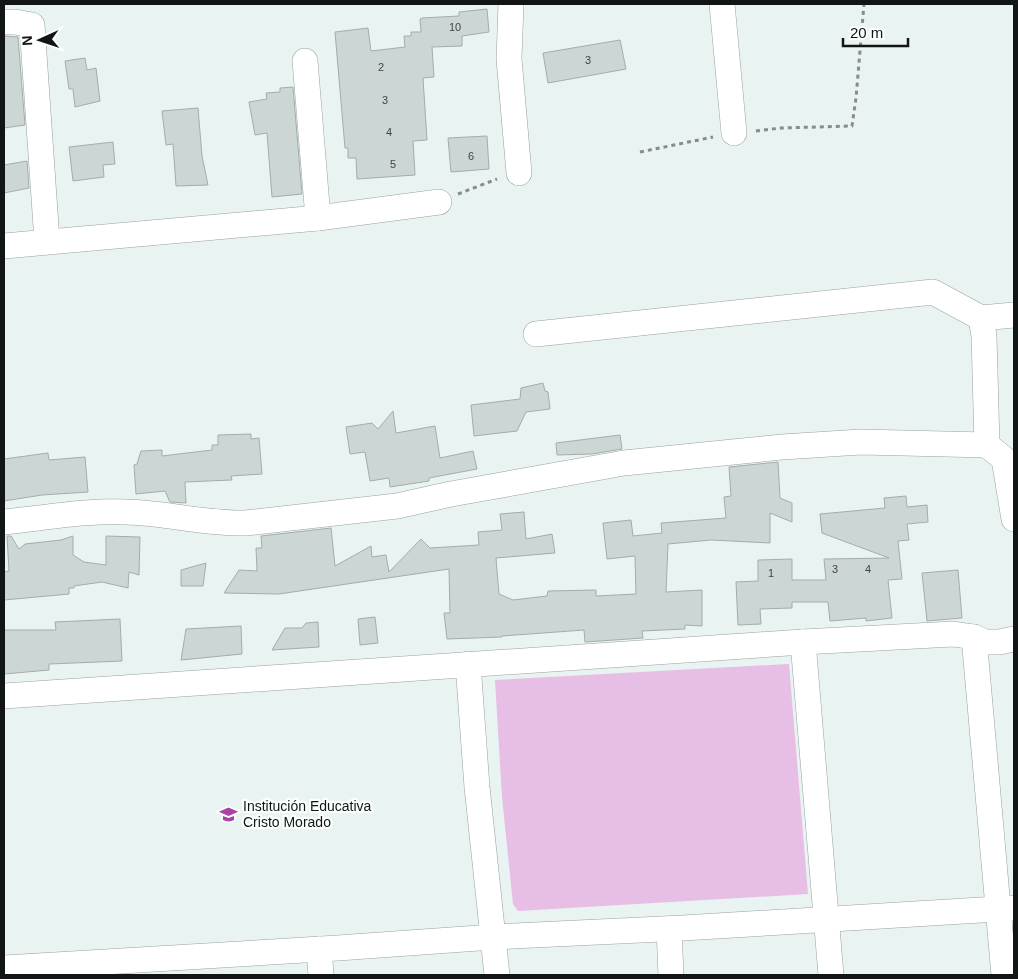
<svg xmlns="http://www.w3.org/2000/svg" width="1018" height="979" font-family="Helvetica,sans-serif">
	<rect width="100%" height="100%" fill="#e9f3f1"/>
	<polygon fill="#e7bee5" points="789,664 808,894 518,911 513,904 502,797 495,680"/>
	<g fill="#ccd6d4" stroke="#a4adab">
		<polygon points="487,9 489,32 462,36 462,46 432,47 434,77 423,78 427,140 413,141 415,175 357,179 356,158 348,158 348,148 345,148 335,32 368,28 371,51 405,47 404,36 411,36 411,32 421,32 420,19 422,18 459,16 459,12"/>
		<polygon points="4,36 18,37 25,125 4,128"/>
		<polygon points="620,40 626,69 548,83 543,53"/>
		<polygon points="85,58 87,70 96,68 100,101 75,107 73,89 69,89 65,61"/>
		<polygon points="293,87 302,194 272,197 267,133 255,135 249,102 267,99 266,93 280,92 280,88"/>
		<polygon points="198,108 202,156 208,185 176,186 173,144 166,145 162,111"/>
		<polygon points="487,136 489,169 451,172 448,138"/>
		<polygon points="113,142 115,164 103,165 104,177 73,181 69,147"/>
		<polygon points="27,161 29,188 4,193 4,165"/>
		<polygon points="543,383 545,391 548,392 550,409 526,412 517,431 474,436 471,405 520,399 521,388"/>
		<polygon points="393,411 396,433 435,426 440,458 473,451 477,469 429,478 429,481 390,487 389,478 370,481 365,452 350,454 346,427 372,423 378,429"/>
		<polygon points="251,434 251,439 259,438 262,474 231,476 232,480 185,482 186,503 170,502 165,491 136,494 134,465 137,464 141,451 162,450 162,456 212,450 212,445 218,445 218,435"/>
		<polygon points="620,435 622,449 592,454 557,455 556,443"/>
		<polygon points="48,453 49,460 85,457 88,492 42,495 4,501 4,459"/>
		<polygon points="778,462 780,498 792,503 792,522 770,513 770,543 711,540 668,544 666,592 702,590 702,626 685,625 685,629 642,631 643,638 585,642 584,630 502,636 502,637 447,639 444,613 450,613 449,569 279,594 224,593 239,570 257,571 256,548 262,548 261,536 331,528 335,566 371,546 372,557 386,555 389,572 421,539 430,548 479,545 478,532 502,530 500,514 524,512 526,539 552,534 555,553 496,558 499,594 513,600 547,596 548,591 596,590 596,596 636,594 635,556 607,559 603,523 631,520 633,536 662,533 661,523 726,518 724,497 731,496 729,467"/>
		<polygon points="906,496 907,507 927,505 928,522 907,524 909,540 898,541 902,579 888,580 892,618 866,621 866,618 830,621 828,602 792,602 792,608 760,609 761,624 738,625 736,582 758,581 758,560 792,559 792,580 826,580 824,559 889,558 822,533 820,514 885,508 884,498"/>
		<polygon points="7,536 11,536 19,549 25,544 61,540 73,536 73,555 84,562 106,565 106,536 140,537 139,575 129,572 128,588 102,582 74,586 74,588 69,588 69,594 4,600 4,572 9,571"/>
		<polygon points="206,563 203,586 181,586 181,570"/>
		<polygon points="958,570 962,618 927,621 922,573"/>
		<polygon points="375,617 378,643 360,645 358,619"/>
		<polygon points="120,619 122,661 49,664 49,670 4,674 4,630 56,630 55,622"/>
		<polygon points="318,622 319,647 272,650 285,628 302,628 306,623"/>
		<polygon points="241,626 242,654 181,660 186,629"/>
	</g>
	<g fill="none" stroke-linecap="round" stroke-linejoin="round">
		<defs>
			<g id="minor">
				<polyline points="511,4 509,59 519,173"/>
				<polyline points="722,4 734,133"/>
				<polyline points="4,22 15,22 32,25 47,241"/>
				<polyline points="305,61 318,218"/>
				<polyline points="4,246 318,218 439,202"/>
				<polyline points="981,318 984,336 987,445 1004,459 1014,519"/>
				<polyline points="536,334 933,292 981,318 1014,315"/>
				<path d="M4 522C44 518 86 510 127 512 167 513 206 524 246 523L397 506 451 494 624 463 782 447 861 442 987 445"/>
				<polyline points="974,637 1004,975"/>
				<polyline points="803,642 831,975"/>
				<polyline points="468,664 477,787 497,975"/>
				<polyline points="4,696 803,642 953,634 974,637 985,642 999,642 1014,639"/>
				<polyline points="669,929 671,975"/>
				<polyline points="319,949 321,975"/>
				<polyline points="4,968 338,948 493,937 683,928 1014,908"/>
			</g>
		</defs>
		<use href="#minor" stroke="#99a2a0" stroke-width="26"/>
		<g stroke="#868c8b" stroke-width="3" stroke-dasharray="4 4" stroke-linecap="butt">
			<polyline points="756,131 781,128 852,126 856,98 864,4"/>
			<polyline points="640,152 713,137"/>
			<polyline points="458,194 497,179"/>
		</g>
		<use href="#minor" stroke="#fff" stroke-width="25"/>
	</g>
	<defs>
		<symbol id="school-bare" viewBox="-9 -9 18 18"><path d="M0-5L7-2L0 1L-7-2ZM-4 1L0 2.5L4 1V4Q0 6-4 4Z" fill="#a843a8" stroke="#fbfffe" stroke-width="2.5" paint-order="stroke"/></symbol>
	</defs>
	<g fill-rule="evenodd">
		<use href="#school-bare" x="216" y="802" width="25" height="25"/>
	</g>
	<g text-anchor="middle" stroke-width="4.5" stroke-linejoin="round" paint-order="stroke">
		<g font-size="11" fill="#404545">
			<text x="455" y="31">10</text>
			<text x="588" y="64">3</text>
			<text x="381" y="71">2</text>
			<text x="385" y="104">3</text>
			<text x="389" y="136">4</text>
			<text x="471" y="160">6</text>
			<text x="393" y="168">5</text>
			<text x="835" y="573">3</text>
			<text x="868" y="573">4</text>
			<text x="771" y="577">1</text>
		</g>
		<g font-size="14" fill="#121515" stroke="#fbfffe" text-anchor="start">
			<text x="243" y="811">Institución Educativa<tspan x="243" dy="16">Cristo Morado</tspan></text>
		</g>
	</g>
	<rect width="1018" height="979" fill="none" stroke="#121515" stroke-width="10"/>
	<g transform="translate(40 40) rotate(267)" stroke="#fbfffe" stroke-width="4" paint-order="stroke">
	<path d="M0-4L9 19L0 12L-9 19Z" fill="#121515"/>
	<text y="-8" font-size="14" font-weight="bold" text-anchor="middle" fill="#121515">N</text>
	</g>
	<path d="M843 38v8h65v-8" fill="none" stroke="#121515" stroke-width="2.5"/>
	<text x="850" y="38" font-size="15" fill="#121515" stroke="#fbfffe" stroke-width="4" paint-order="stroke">20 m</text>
</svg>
